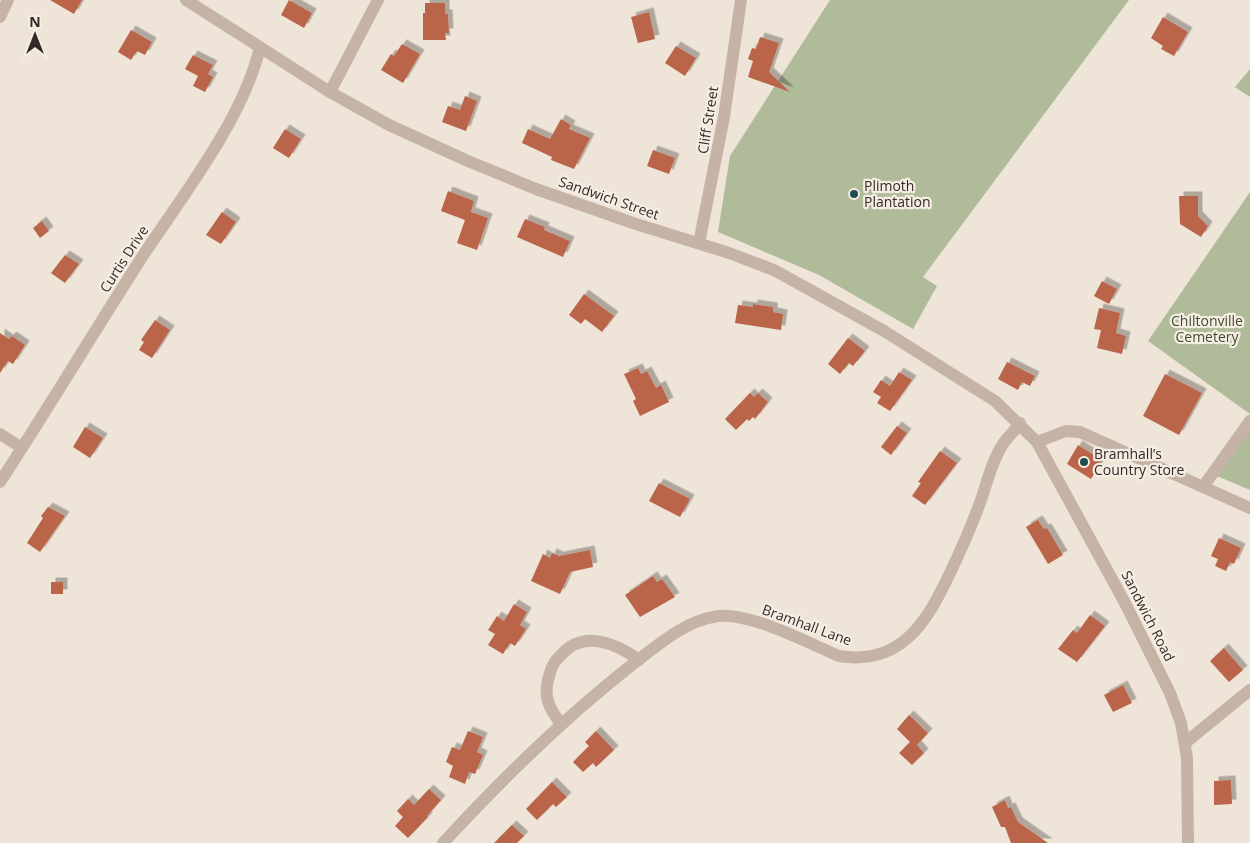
<svg xmlns="http://www.w3.org/2000/svg" width="1250" height="843" font-family="'Open Sans',sans-serif">
	<defs>
		<filter id="shadow"><feDropShadow dx="4.5" dy="-4.5" stdDeviation="0" flood-color="#0004"/></filter>
	</defs>
	<rect width="100%" height="100%" fill="#eee4d8"/>
	<g fill="#b0bb9a">
		<polygon points="830,0 1129,0 923,277 937,286 913,329 819,275 718,232 730,156"/>
		<polygon points="1250,69 1250,97 1235,87"/>
		<polygon points="1250,192 1250,414 1148,341"/>
		<polygon points="1250,426 1250,490 1212,474"/>
	</g>
	<g fill="#ba654a" filter="url(#shadow)">
		<polygon points="50,0 82,0 74,14"/>
		<polygon points="289,0 312,13 304,28 281,15"/>
		<polygon points="425,3 445,3 445,14 448,14 449,33 445,33 446,40 423,40 423,13 425,13"/>
		<polygon points="649,12 655,39 638,43 631,17"/>
		<polygon points="1163,17 1188,32 1174,56 1161,49 1163,46 1151,38"/>
		<polygon points="131,30 152,42 145,55 137,51 131,60 118,52"/>
		<polygon points="760,37 779,43 769,72 790,92 748,77 753,61 748,59 752,48 756,49"/>
		<polygon points="402,44 420,54 403,83 381,70 391,54 394,56"/>
		<polygon points="676,46 696,58 685,76 665,63"/>
		<polygon points="193,55 213,65 208,74 213,77 205,92 193,86 198,76 185,69"/>
		<polygon points="465,96 477,101 466,131 442,122 448,106 460,110"/>
		<polygon points="561,119 571,125 569,129 590,138 574,169 551,160 552,157 522,143 528,129 550,139"/>
		<polygon points="285,129 301,139 289,158 273,148"/>
		<polygon points="653,150 675,158 669,174 647,166"/>
		<polygon points="448,191 474,201 471,212 488,218 477,250 457,243 465,220 441,211"/>
		<polygon points="1179,196 1198,196 1198,216 1208,226 1201,237 1180,224"/>
		<polygon points="222,212 236,222 221,244 206,235"/>
		<polygon points="525,219 545,227 544,230 570,241 563,257 517,237"/>
		<polygon points="42,221 49,231 40,238 33,228"/>
		<polygon points="65,255 79,264 65,283 51,273"/>
		<polygon points="1102,281 1117,289 1109,304 1094,296"/>
		<polygon points="584,294 614,316 602,332 585,319 581,324 569,315"/>
		<polygon points="753,304 773,307 773,312 783,314 781,330 735,323 738,305 753,307"/>
		<polygon points="1099,308 1120,313 1116,333 1126,336 1122,354 1097,348 1101,330 1094,329"/>
		<polygon points="155,320 170,330 152,358 139,350 144,342 141,340"/>
		<polygon points="0,333 9,339 12,336 25,345 13,364 8,361 0,373"/>
		<polygon points="848,338 865,351 853,366 849,363 840,374 828,364"/>
		<polygon points="1007,362 1035,376 1030,386 1022,382 1018,390 998,379"/>
		<polygon points="638,368 641,374 647,371 656,388 661,385 669,402 640,416 633,401 636,399 624,374"/>
		<polygon points="899,372 912,380 890,411 877,403 881,397 873,392 881,380 890,386"/>
		<polygon points="1165,374 1202,393 1179,435 1143,416"/>
		<polygon points="750,393 754,397 758,393 768,402 755,419 753,417 749,421 747,419 736,430 725,419"/>
		<polygon points="897,426 907,433 891,455 881,447"/>
		<polygon points="85,427 103,438 90,458 73,447"/>
		<polygon points="1078,445 1102,460 1091,479 1067,464"/>
		<polygon points="940,451 957,463 925,505 912,496 921,483 918,482"/>
		<polygon points="659,483 690,499 680,517 649,501"/>
		<polygon points="48,507 65,516 40,552 27,543 43,518 41,516"/>
		<polygon points="1038,520 1044,529 1047,528 1063,555 1048,564 1026,527"/>
		<polygon points="1219,538 1241,548 1234,564 1230,562 1226,571 1215,566 1218,559 1211,556"/>
		<polygon points="590,550 593,567 570,572 560,594 531,581 543,554 550,558 552,553 559,556"/>
		<polygon points="653,576 657,582 662,579 675,597 640,617 625,595"/>
		<rect x="51" y="582" width="12" height="12"/>
		<polygon points="514,604 527,612 520,625 526,629 515,646 510,643 503,654 488,645 495,634 488,630 497,616 504,621"/>
		<polygon points="1090,615 1105,626 1077,662 1058,649 1073,630 1077,633"/>
		<polygon points="1224,648 1243,670 1229,682 1210,661"/>
		<polygon points="1123,685 1132,703 1113,712 1104,695"/>
		<polygon points="909,715 928,733 917,745 924,753 912,765 899,753 910,742 897,729"/>
		<polygon points="468,731 483,737 477,752 483,755 475,774 469,772 465,784 449,777 453,766 446,762 452,747 460,750"/>
		<polygon points="596,731 614,750 596,767 593,763 583,772 573,762 589,746 585,742"/>
		<polygon points="1231,780 1232,804 1214,805 1214,781"/>
		<polygon points="552,782 567,797 556,807 553,804 537,820 526,809"/>
		<polygon points="429,789 441,800 427,816 428,817 408,838 395,826 403,817 397,811 408,799 414,805"/>
		<polygon points="1005,800 1008,808 1011,807 1018,822 1048,843 1011,843 1005,827 1001,827 992,807"/>
		<polygon points="512,825 524,836 517,843 494,843"/>
	</g>
	<g fill="none" stroke-linecap="round" stroke-linejoin="round">
		<g stroke="#c5b4a6" stroke-width="12">
			<polyline points="186,0 330,92 389,125 468,161 536,189 633,223 729,253 774,270 884,331 995,401 1037,442 1125,603 1170,693 1181,723 1187,758 1188,843"/>
			<polyline points="0,17 8,0"/>
			<polyline points="330,92 378,0"/>
			<polyline points="699,243 724,117 741,0"/>
			<polyline points="0,434 22,448"/>
			<polyline points="1037,442 1066,431 1080,432 1250,508"/>
			<path d="M0 482C49 407 95 330 144 254 184 194 244 117 260 47"/>
			<polyline points="1203,487 1250,421"/>
			<path d="M561 724C557 718 551 711 549 704 545 695 547 682 550 673 552 664 556 660 562 654 584 630 616 643 639 660"/>
			<polyline points="1185,743 1250,690"/>
			<path d="M443 843C502 779 564 718 633 664 658 645 686 620 718 616 750 612 808 643 839 656 901 666 927 622 950 573 962 548 973 523 982 497 988 479 993 459 1003 444 1008 436 1015 431 1020 423"/>
		</g>
	</g>
	<g fill="#204c4f" stroke="#f6eee4" stroke-width="2">
		<circle cx="854" cy="194" r="5"/>
		<circle cx="1084" cy="462" r="5"/>
	</g>
	<g text-anchor="middle" stroke-width="4.5" stroke-linejoin="round" paint-order="stroke">
		<g font-size="14" fill="#312a26" stroke="#f6eee4">
			<text transform="translate(708 120) rotate(-81)" y="5">Cliff Street</text>
			<text transform="translate(609 198) rotate(19)" y="5">Sandwich Street</text>
			<text transform="translate(124 259) rotate(-57)" y="5">Curtis Drive</text>
			<text transform="translate(1148 616) rotate(63)" y="5">Sandwich Road</text>
			<text transform="translate(807 625) rotate(20)" y="5">Bramhall Lane</text>
		</g>
		<g font-size="14" fill="#312a26" stroke="#f6eee4" text-anchor="start">
			<text x="864" y="191">Plimoth<tspan x="864" dy="16">Plantation</tspan></text>
			<text x="1094" y="459">Bramhall’s<tspan x="1094" dy="16">Country Store</tspan></text>
		</g>
		<g font-size="14" fill="#414d2c" stroke="#f6eee4">
			<text x="1207" y="326">Chiltonville<tspan x="1207" dy="16">Cemetery</tspan></text>
		</g>
	</g>
	<g transform="translate(35 35)" stroke="#f6eee4" stroke-width="4" paint-order="stroke">
	<path d="M0-4L9 19L0 12L-9 19Z" fill="#312a26"/>
	<text y="-8" font-size="14" font-weight="bold" text-anchor="middle" fill="#312a26">N</text>
	</g>
</svg>
